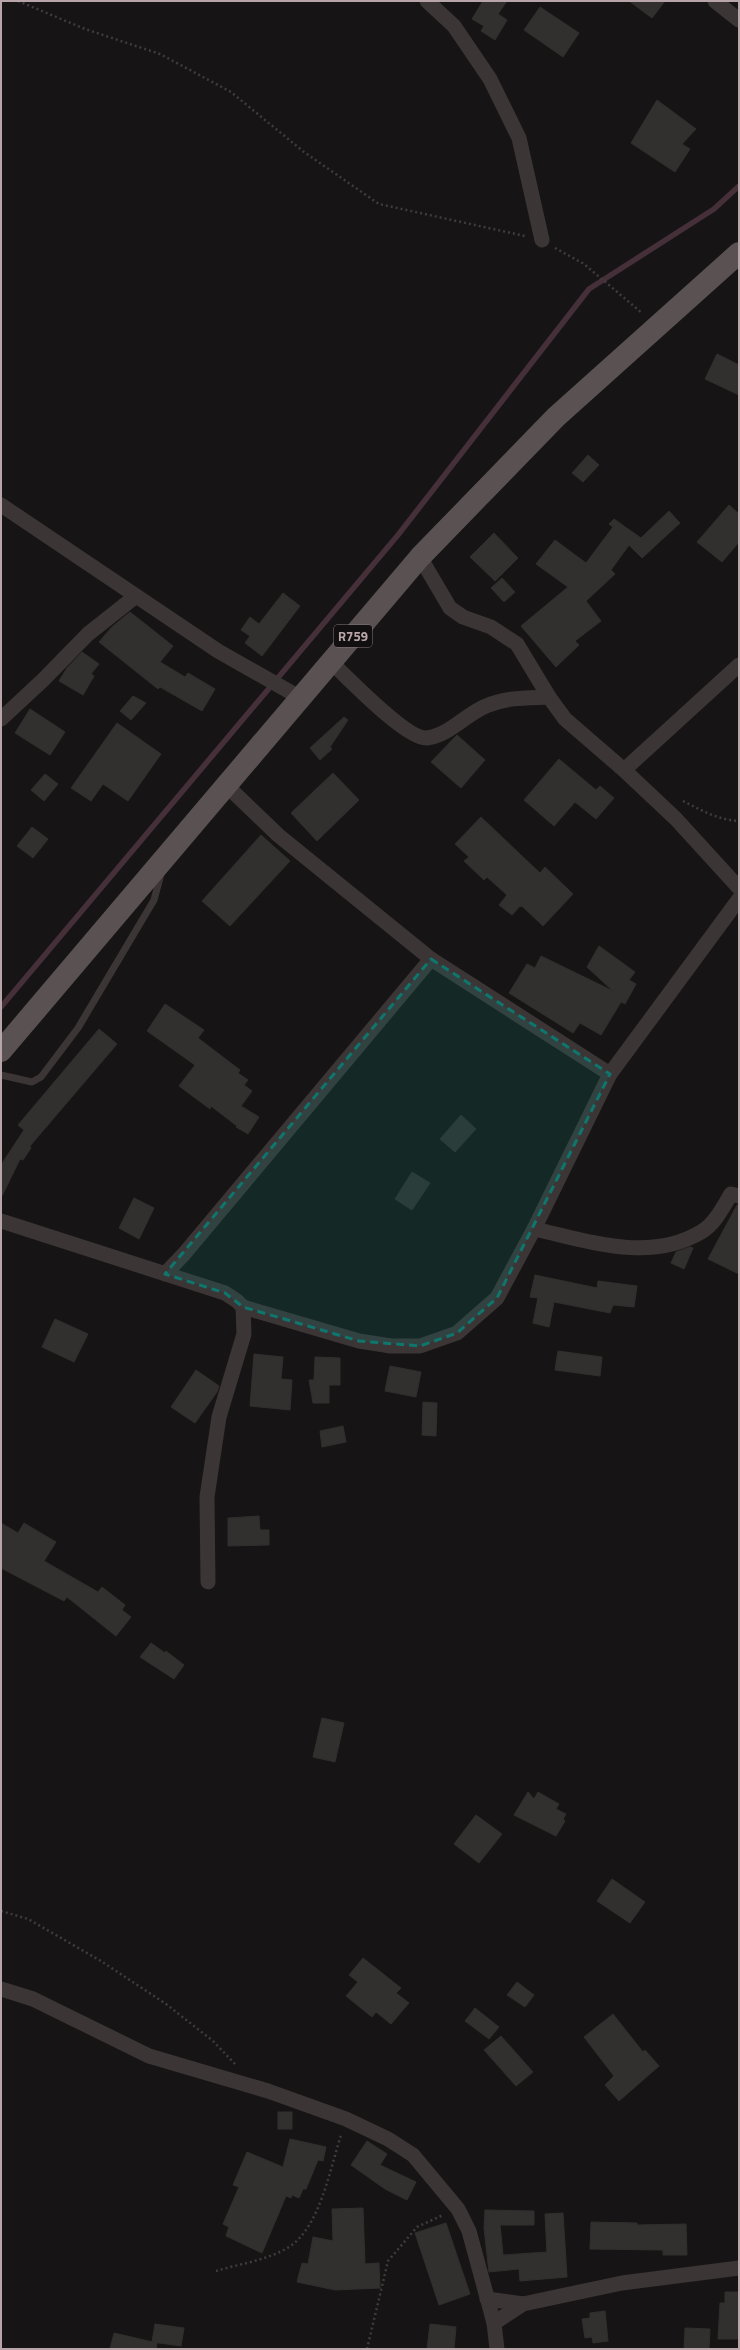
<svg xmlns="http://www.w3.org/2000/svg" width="740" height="2350" font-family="'Titillium Web',sans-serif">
	<rect width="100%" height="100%" fill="#161414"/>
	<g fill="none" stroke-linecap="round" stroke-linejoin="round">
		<polyline stroke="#45303a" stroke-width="5.5" points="1,1007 398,535 589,289 714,209 739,186"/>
	</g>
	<g fill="#322f2f" stroke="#322e2e">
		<polygon points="483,1 507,1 498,14 507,20 495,40 481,31 484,26 472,19"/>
		<polygon points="629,1 665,1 652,18"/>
		<polygon points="540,7 579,33 563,57 524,30"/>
		<polygon points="657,100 696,129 682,144 690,149 675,172 631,143"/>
		<polygon points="717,354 739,365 739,395 705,379"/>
		<polygon points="588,455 599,465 583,482 572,473"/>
		<polygon points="729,505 739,514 739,542 722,562 697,542"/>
		<polygon points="669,511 680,523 642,558 629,545 611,570 615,574 586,601 601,621 575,641 579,645 556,667 521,626 568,587 536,564 555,540 586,563 613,527 609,524 614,519 641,538"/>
		<polygon points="494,533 518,558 495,581 470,557"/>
		<polygon points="502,578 515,592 504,602 491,588"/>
		<polygon points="283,593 300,606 262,656 245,643 250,636 241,630 250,617 259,624"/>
		<polygon points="130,612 173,646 160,662 185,677 188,673 215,689 202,711 160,687 158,689 99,642 112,627"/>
		<polygon points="82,652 99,664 91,674 94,676 83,695 59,681 67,668"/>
		<polygon points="133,696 146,703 131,720 120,711"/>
		<polygon points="30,709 65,732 50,755 15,733"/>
		<polygon points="344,717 348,720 330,747 332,749 320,760 310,748"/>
		<polygon points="117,723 161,754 128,801 103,784 91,801 71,788"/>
		<polygon points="457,735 485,760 461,788 431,762"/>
		<polygon points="559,759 596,790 600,786 614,798 596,819 575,802 554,826 524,800"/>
		<polygon points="333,773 359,800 317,841 291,813"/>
		<polygon points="45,774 58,784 44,801 31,790"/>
		<polygon points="481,817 540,873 545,867 573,894 543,926 523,907 520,906 512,915 499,905 507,895 487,877 484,880 464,861 469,857 455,844"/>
		<polygon points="32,827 48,839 33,858 17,846"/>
		<polygon points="261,835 290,861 230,926 202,901"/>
		<polygon points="599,946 635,972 629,980 636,984 625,1004 621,1002 601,1035 580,1023 573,1033 509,993 527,964 535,968 541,956 613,991 587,967"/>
		<polygon points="165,1004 204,1030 198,1038 240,1070 238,1073 248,1080 244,1085 252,1091 241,1106 259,1117 248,1134 236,1127 237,1126 211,1106 210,1109 179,1086 195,1065 147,1031"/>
		<polygon points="99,1029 117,1044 30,1146 31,1148 23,1160 20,1159 1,1198 1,1165 24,1130 18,1125"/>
		<polygon points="461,1115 476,1129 455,1152 440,1139"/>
		<polygon points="412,1172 430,1183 412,1210 395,1199"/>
		<polygon points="134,1198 154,1208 139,1239 119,1228"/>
		<polygon points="737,1205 739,1205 739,1274 708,1259"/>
		<polygon points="690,1247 693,1248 684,1269 671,1263 676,1252"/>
		<polygon points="535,1275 597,1288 598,1281 637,1286 634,1307 613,1305 610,1313 554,1302 549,1327 533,1323 538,1298 530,1297"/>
		<polygon points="55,1319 88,1334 74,1362 42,1347"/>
		<polygon points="558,1351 602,1357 600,1376 555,1370"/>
		<polygon points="254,1354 283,1357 281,1379 292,1380 290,1410 250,1406"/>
		<polygon points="315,1357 340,1358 340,1385 329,1385 329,1403 313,1403 309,1380 314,1380"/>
		<polygon points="390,1366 421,1372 416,1397 385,1391"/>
		<polygon points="196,1370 219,1386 217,1392 195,1423 171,1407"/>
		<polygon points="423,1402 437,1403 436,1436 422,1435"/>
		<polygon points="343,1426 346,1442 322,1447 320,1431"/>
		<polygon points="259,1516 260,1530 269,1530 269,1545 228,1546 228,1518"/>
		<polygon points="1,1523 18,1533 24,1523 56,1542 44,1561 98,1592 102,1587 125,1605 122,1610 131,1617 116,1636 67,1597 64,1601 1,1568"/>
		<polygon points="151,1643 165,1653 166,1651 184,1665 174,1679 140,1657"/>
		<polygon points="322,1718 344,1723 335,1762 313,1757"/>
		<polygon points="528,1792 534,1799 538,1792 559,1804 556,1809 566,1814 563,1819 565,1821 556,1836 514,1815"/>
		<polygon points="476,1815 502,1834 479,1863 454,1844"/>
		<polygon points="612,1879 645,1902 630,1923 597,1901"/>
		<polygon points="363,1958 401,1988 396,1993 409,2003 391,2024 376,2012 372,2017 346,1996 358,1982 349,1975"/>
		<polygon points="517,1982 534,1995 525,2007 507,1995"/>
		<polygon points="475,2008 499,2027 489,2039 465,2021"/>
		<polygon points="613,2014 643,2052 645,2050 659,2066 619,2101 605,2085 614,2076 584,2037"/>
		<polygon points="501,2036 533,2072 516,2086 484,2050"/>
		<rect x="278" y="2112" width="14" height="17"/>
		<polygon points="290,2139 326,2147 323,2161 318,2160 306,2189 303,2189 299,2198 292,2195 291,2198 286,2196 262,2253 226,2236 229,2227 223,2224 239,2187 233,2185 247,2152 283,2167"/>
		<polygon points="367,2141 387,2154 380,2165 416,2182 407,2200 385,2189 351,2165"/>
		<polygon points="363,2208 365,2264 379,2263 380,2288 335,2290 297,2282 302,2263 308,2264 313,2237 333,2241 332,2209"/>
		<polygon points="485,2210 534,2211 534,2225 500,2225 503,2255 547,2252 545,2214 563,2213 567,2277 520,2281 519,2269 489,2272 484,2228"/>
		<polygon points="591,2222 637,2223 637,2225 686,2224 687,2255 663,2255 663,2250 590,2249"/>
		<polygon points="446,2223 470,2294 439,2305 415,2233"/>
		<polygon points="725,2292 739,2292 739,2339 718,2339 720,2303 725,2303"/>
		<polygon points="605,2311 608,2341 593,2343 592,2337 585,2338 582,2319 590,2318 590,2313"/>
		<polygon points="155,2324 184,2328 181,2346 152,2342"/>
		<polygon points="430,2324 456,2327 454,2349 427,2349"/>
		<polygon points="685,2328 710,2329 709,2349 684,2349"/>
		<polygon points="114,2333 157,2343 156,2349 110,2349"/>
	</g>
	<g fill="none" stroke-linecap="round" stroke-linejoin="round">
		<g stroke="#423b3d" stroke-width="2.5" stroke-dasharray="2 3" stroke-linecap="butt">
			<polyline points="18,1 85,29 160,54 231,92 304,152 379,204 525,236"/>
			<polyline points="555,248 584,264 642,313"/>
			<path d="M683 801C701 810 718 820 739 821"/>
			<polyline points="1,1911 28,1919 101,1961 166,2004 213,2041 235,2064"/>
			<path d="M216 2271C239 2264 268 2260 289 2247 320 2227 330 2169 341 2135"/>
			<polyline points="367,2349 388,2261 417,2227 443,2215"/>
		</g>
		<polyline stroke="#3b3536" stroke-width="7" points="1,1075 32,1082 41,1077 78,1028 154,900 161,874"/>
		<g stroke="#3b3536" stroke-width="15">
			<polyline points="427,1 454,26 490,79 519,138 542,240"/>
			<polyline points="715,1 739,20"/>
			<polyline points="1,505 218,651 299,697"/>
			<polyline points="420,557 450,608 463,617 491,627 517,644 549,697 565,719 624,770 676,819 739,888"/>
			<path d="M331 662C347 677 407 740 427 738 450 735 466 714 486 706 506 697 527 698 549 697"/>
			<polyline points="1,719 43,680 88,634 136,596"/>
			<polyline points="624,770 739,665"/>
			<polyline points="226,785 278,835 431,959 610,1074"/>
			<polyline points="1,1221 225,1293 237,1301 243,1307 244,1334 219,1417 207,1497 208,1582"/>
			<path d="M534 1229C589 1241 649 1263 701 1232 715 1224 723 1207 731 1194L739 1196"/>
			<polyline points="165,1274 184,1254 431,959"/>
			<polyline points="243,1307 359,1341 391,1346 420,1346 457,1333 497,1298 534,1229 610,1074 739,899"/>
			<polyline points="1,1989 33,1999 149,2056 268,2091 346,2119 388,2139 413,2155 458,2209 469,2231 494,2323 497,2349"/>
			<polyline points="487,2299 523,2304 622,2283 739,2268"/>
			<polyline points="494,2323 523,2304"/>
		</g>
		<polyline stroke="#5a5152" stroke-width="22" points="1,1051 420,557 556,417 739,253"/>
	</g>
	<path fill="#0f766e" fill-opacity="0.2" stroke="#0f766e" stroke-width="3" stroke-dasharray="8 5" stroke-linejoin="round" d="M431 959 610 1074 497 1298 457 1333 420 1346 359 1341 243 1307 225 1293 165 1274Z"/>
	<g text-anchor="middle" stroke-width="3.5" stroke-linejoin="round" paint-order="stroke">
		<rect fill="#110f0f" stroke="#85787c" stroke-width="1" x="334" y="625" width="38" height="22" rx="3"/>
		<g font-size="13" font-weight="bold" fill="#b7a5aa">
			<text x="353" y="641">R759</text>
		</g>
	</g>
	<rect width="740" height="2350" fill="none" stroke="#b7a5aa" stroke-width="4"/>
</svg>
